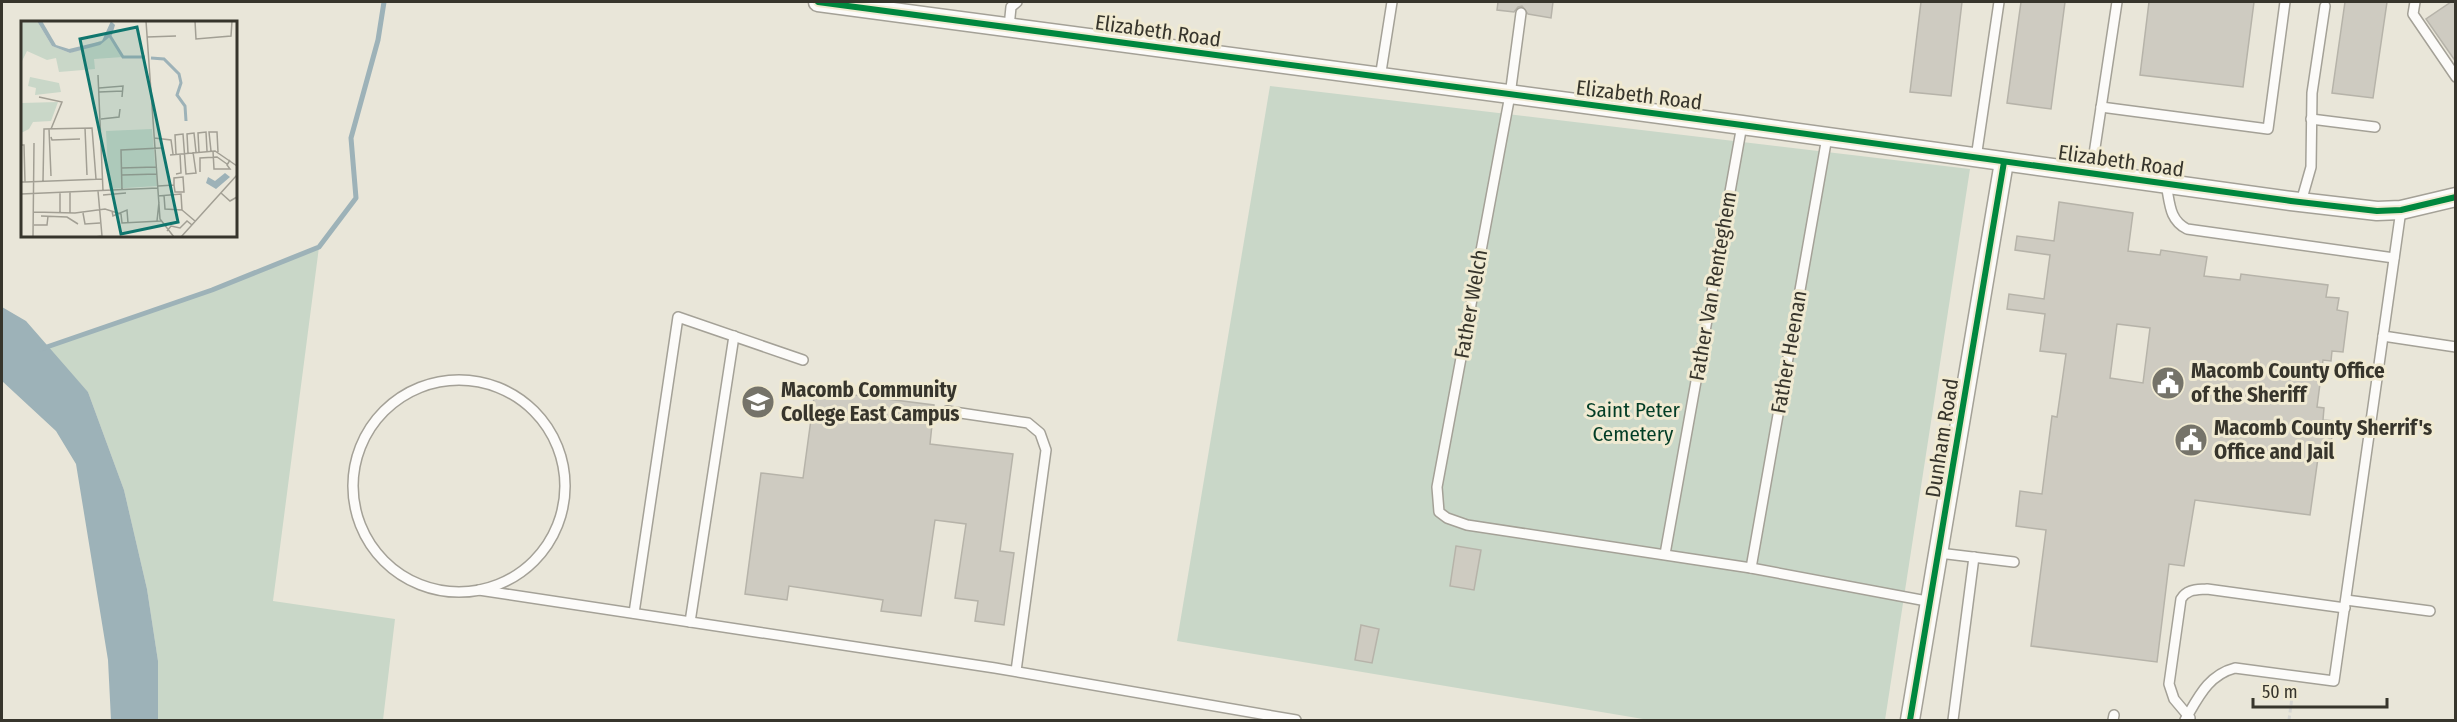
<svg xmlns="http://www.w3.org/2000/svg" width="2457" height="722" font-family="'Fira Sans Condensed',sans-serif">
	<rect width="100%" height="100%" fill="#e9e6d9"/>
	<g fill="#c9d7c8">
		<polygon points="1270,86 1970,169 1885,720 1649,720 1177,641"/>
		<polygon points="319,247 273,601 395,619 383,720 158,720 158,661 147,589 124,490 88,392 47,347 212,290"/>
	</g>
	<polygon fill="#9db2b8" points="2,307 26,321 88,392 124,490 147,589 158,661 158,720 111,720 108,660 76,464 56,431 2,381"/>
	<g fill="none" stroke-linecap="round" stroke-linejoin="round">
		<polyline stroke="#9db2b8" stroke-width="5" points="41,349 212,290 319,247 356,198 351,138 378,40 384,2"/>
	</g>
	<g fill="#cecbc1" stroke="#b6b3a9" stroke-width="1.5" fill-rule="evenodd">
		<polygon points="1498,2 1553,2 1551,18 1528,14 1522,6 1518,7 1514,12 1497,10"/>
		<polygon points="1921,2 1962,2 1951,96 1910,92"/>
		<polygon points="2021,2 2065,2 2051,109 2007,103"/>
		<polygon points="2149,2 2254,2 2243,87 2140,75"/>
		<polygon points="2345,2 2387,2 2373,98 2332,93"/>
		<polygon points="2451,2 2456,2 2456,62 2426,19"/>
		<path d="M2059 202 2133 213 2128 251 2160 255 2161 250 2207 257 2204 276 2240 280 2241 274 2328 285 2326 297 2339 298 2337 310 2348 312 2343 352 2332 351 2331 361 2323 360 2317 407 2324 408 2323 420 2334 421 2329 459 2318 458 2310 515 2195 500 2184 566 2169 564 2157 662 2031 646 2046 530 2016 526 2020 491 2042 494 2052 416 2057 417 2066 354 2040 351 2045 314 2007 309 2009 294 2044 299 2050 255 2015 250 2017 236 2054 241ZM2117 324 2150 328 2143 383 2110 378Z"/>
		<polygon points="815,390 934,405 930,444 1013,454 1000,551 1014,553 1004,625 975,621 978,601 955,598 966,524 935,520 921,616 881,611 883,600 789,586 787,600 745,594 761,473 803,478"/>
		<polygon points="1456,546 1481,550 1474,590 1450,586"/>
		<polygon points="1361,625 1379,629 1372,663 1355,660"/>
	</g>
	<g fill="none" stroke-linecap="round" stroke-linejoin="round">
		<defs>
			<g id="service">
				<polyline points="2415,2 2413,14 2456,77"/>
				<polyline points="1521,13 1510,95 1437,487 1439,512 1447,518 1467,525 1751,568 1932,602"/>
				<polyline points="1009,27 1011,7 1017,2"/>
				<polyline points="1380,78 1392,2"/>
				<polyline points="2101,107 2268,129 2285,2"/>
				<polyline points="2311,119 2375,127"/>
				<polyline points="1976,158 1999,2"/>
				<polyline points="2091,174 2117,2"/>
				<path d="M2166 184C2170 203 2169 220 2187 229L2394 258"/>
				<polyline points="2301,202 2311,167 2312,93 2325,6"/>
				<polyline points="2383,336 2456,347"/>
				<circle cx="459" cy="486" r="106"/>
				<polyline points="947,411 1028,423 1040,433 1046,450 1016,671"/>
				<polyline points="1939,553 2014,562"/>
				<polyline points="1665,554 1742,125"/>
				<polyline points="1751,568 1827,137"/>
				<polyline points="479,590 995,668 1296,720"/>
				<polyline points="2346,600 2430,611"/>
				<polyline points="634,613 678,317 803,360"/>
				<polyline points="690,622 734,336"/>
				<path d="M2190 718 2174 699 2169 684 2181 599C2187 589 2196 590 2207 589L2345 608"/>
				<polyline points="1953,720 1974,557"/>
				<polyline points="2113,720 2114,715"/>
				<path d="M2185 720C2198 698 2208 675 2235 668L2334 681 2401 210"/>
			</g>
			<g id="minor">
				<polyline points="818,2 1742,125 2291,201 2377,211 2401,210 2456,197"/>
				<polyline points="1910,720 2004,162"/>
			</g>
		</defs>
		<use href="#service" stroke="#a4a197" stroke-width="12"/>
		<use href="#minor" stroke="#a4a197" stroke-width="21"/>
		<polyline stroke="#d7d7d3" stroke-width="3" stroke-dasharray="4.5 3" stroke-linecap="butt" points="2289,720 2293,690"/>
		<use href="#service" stroke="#fcfbf9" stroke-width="9"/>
		<use href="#minor" stroke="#fcfbf9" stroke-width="18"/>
		<defs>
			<g id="cycleway">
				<polyline points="818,2 1742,125 2291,201 2377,211 2401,210 2456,197"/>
				<polyline points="1910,720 2004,162"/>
			</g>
		</defs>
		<use href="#cycleway" stroke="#f0ead2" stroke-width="10"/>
		<use href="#cycleway" stroke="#00873e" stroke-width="6"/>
	</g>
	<defs>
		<symbol id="civic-disc" viewBox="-11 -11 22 22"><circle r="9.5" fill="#757369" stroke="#f0ead2"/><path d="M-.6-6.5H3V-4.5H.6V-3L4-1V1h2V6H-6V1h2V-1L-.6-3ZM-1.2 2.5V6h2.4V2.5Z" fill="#fff"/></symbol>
		<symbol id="university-disc" viewBox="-11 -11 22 22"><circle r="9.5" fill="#757369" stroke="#f0ead2"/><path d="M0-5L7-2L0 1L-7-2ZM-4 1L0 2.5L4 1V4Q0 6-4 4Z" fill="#fff"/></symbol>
	</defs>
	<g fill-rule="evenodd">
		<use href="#civic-disc" x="2149" y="364" width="38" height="38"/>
		<use href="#university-disc" x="739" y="383" width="38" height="38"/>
		<use href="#civic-disc" x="2172" y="421" width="38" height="38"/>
	</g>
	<g text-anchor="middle" stroke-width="6" stroke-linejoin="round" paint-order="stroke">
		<g font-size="21" fill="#37352c" stroke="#f0ead2">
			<text transform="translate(1158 31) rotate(8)" y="7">Elizabeth Road</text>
			<text transform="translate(1639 95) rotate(7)" y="7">Elizabeth Road</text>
			<text transform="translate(2121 161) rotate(8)" y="7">Elizabeth Road</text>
			<text transform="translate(1713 286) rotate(-80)" y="7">Father Van Renteghem</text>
			<text transform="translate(1471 304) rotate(-80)" y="7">Father Welch</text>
			<text transform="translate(1789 352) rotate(-80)" y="7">Father Heenan</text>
			<text transform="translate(1942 438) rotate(-81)" y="7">Dunham Road</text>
		</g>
		<g font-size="21" font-weight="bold" fill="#37352c" stroke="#f0ead2" text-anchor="start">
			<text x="2191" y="378">Macomb County Office<tspan x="2191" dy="24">of the Sheriff</tspan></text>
			<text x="781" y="397">Macomb Community<tspan x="781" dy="24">College East Campus</tspan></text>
			<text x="2214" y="435">Macomb County Sherrif's<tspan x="2214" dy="24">Office and Jail</tspan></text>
		</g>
		<g font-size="21" fill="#023d26" stroke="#f0ead2">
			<text x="1633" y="417">Saint Peter<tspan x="1633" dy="24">Cemetery</tspan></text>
		</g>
	</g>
	<g transform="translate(21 21)">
		<rect width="216" height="216" fill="#e9e6d9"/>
		<path d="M0 0H16L31 25 49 32 89 16 102 36 73 38 74 48 38 51 35 37 26 39 6 30 0 42ZM9 56 38 62 40 71 14 74 15 67 7 65ZM37 81 30 100 12 101 8 108 0 112V82ZM131 108 136 165 88 168 85 110Z" fill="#c9d7c8"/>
		<path d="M16 0H21L35 24 48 28 81 20 90 0 94 4 91 14 79 24 49 32 31 25ZM204 152 209 156 195 168 185 162 187 156 194 160Z" fill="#9db2b8"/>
		<path fill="none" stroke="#9db2b8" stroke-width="3" d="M89 15 102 36H124M130 37 143 38 158 53 160 62 156 74 164 85 165 100"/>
		<path fill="none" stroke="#a29f94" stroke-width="1.5" d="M125 0 139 198 153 216M174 0 175 18 210 15 211 0M126 16 155 15M77 54 82 170M78 67 102 65 101 76M78 71 102 70M18 76 41 81 30 108M80 98 98 96 99 88M64 107 66 154M28 108 30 155M30 116 31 119 59 118M133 117 150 119 152 133M0 124H3L4 161H0M190 130 188 111H196L197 131M192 130 193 148H209L206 144 209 139M178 131 177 112 185 111 186 130M167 132 166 113 173 112 175 131M155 133 154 114 162 113 165 153 175 152 172 131M149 134 194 130 216 145M100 147 135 146M179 151V137L196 136 206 143M155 153 160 152 159 133M101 154 136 153M22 160 23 108 71 107 75 158M4 161 82 158M137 165 153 164 154 171H163L162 156 153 157V164M101 169 100 129 140 127M200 172 209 180 216 176M0 173 137 167M82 174 105 172M143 174 144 188 161 189M137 175 160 173 161 189 174 200M91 190 92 195 106 189 107 202M13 191 54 192 84 188 100 193 101 202 140 200M39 192V172M49 192V171M62 192 64 203 79 202M20 195 46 196 57 203M136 200 138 181M13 204H26L27 195M146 210 150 205 159 207 166 200 171 204M12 216 13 122M74 216 81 215 77 170M160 216 216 154"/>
		<path fill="#0f766e" fill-opacity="0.15" stroke="#0f766e" stroke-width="3" d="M116 6 157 201 100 213 59 18Z"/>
		<rect width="216" height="216" fill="none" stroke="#37352c" stroke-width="3"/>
	</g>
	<rect width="2457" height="722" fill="none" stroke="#37352c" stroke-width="6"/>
	<path d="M2253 698v9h134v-9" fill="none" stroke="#37352c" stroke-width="3"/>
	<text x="2262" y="698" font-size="18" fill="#37352c" stroke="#f0ead2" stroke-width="4.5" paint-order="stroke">50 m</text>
</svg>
